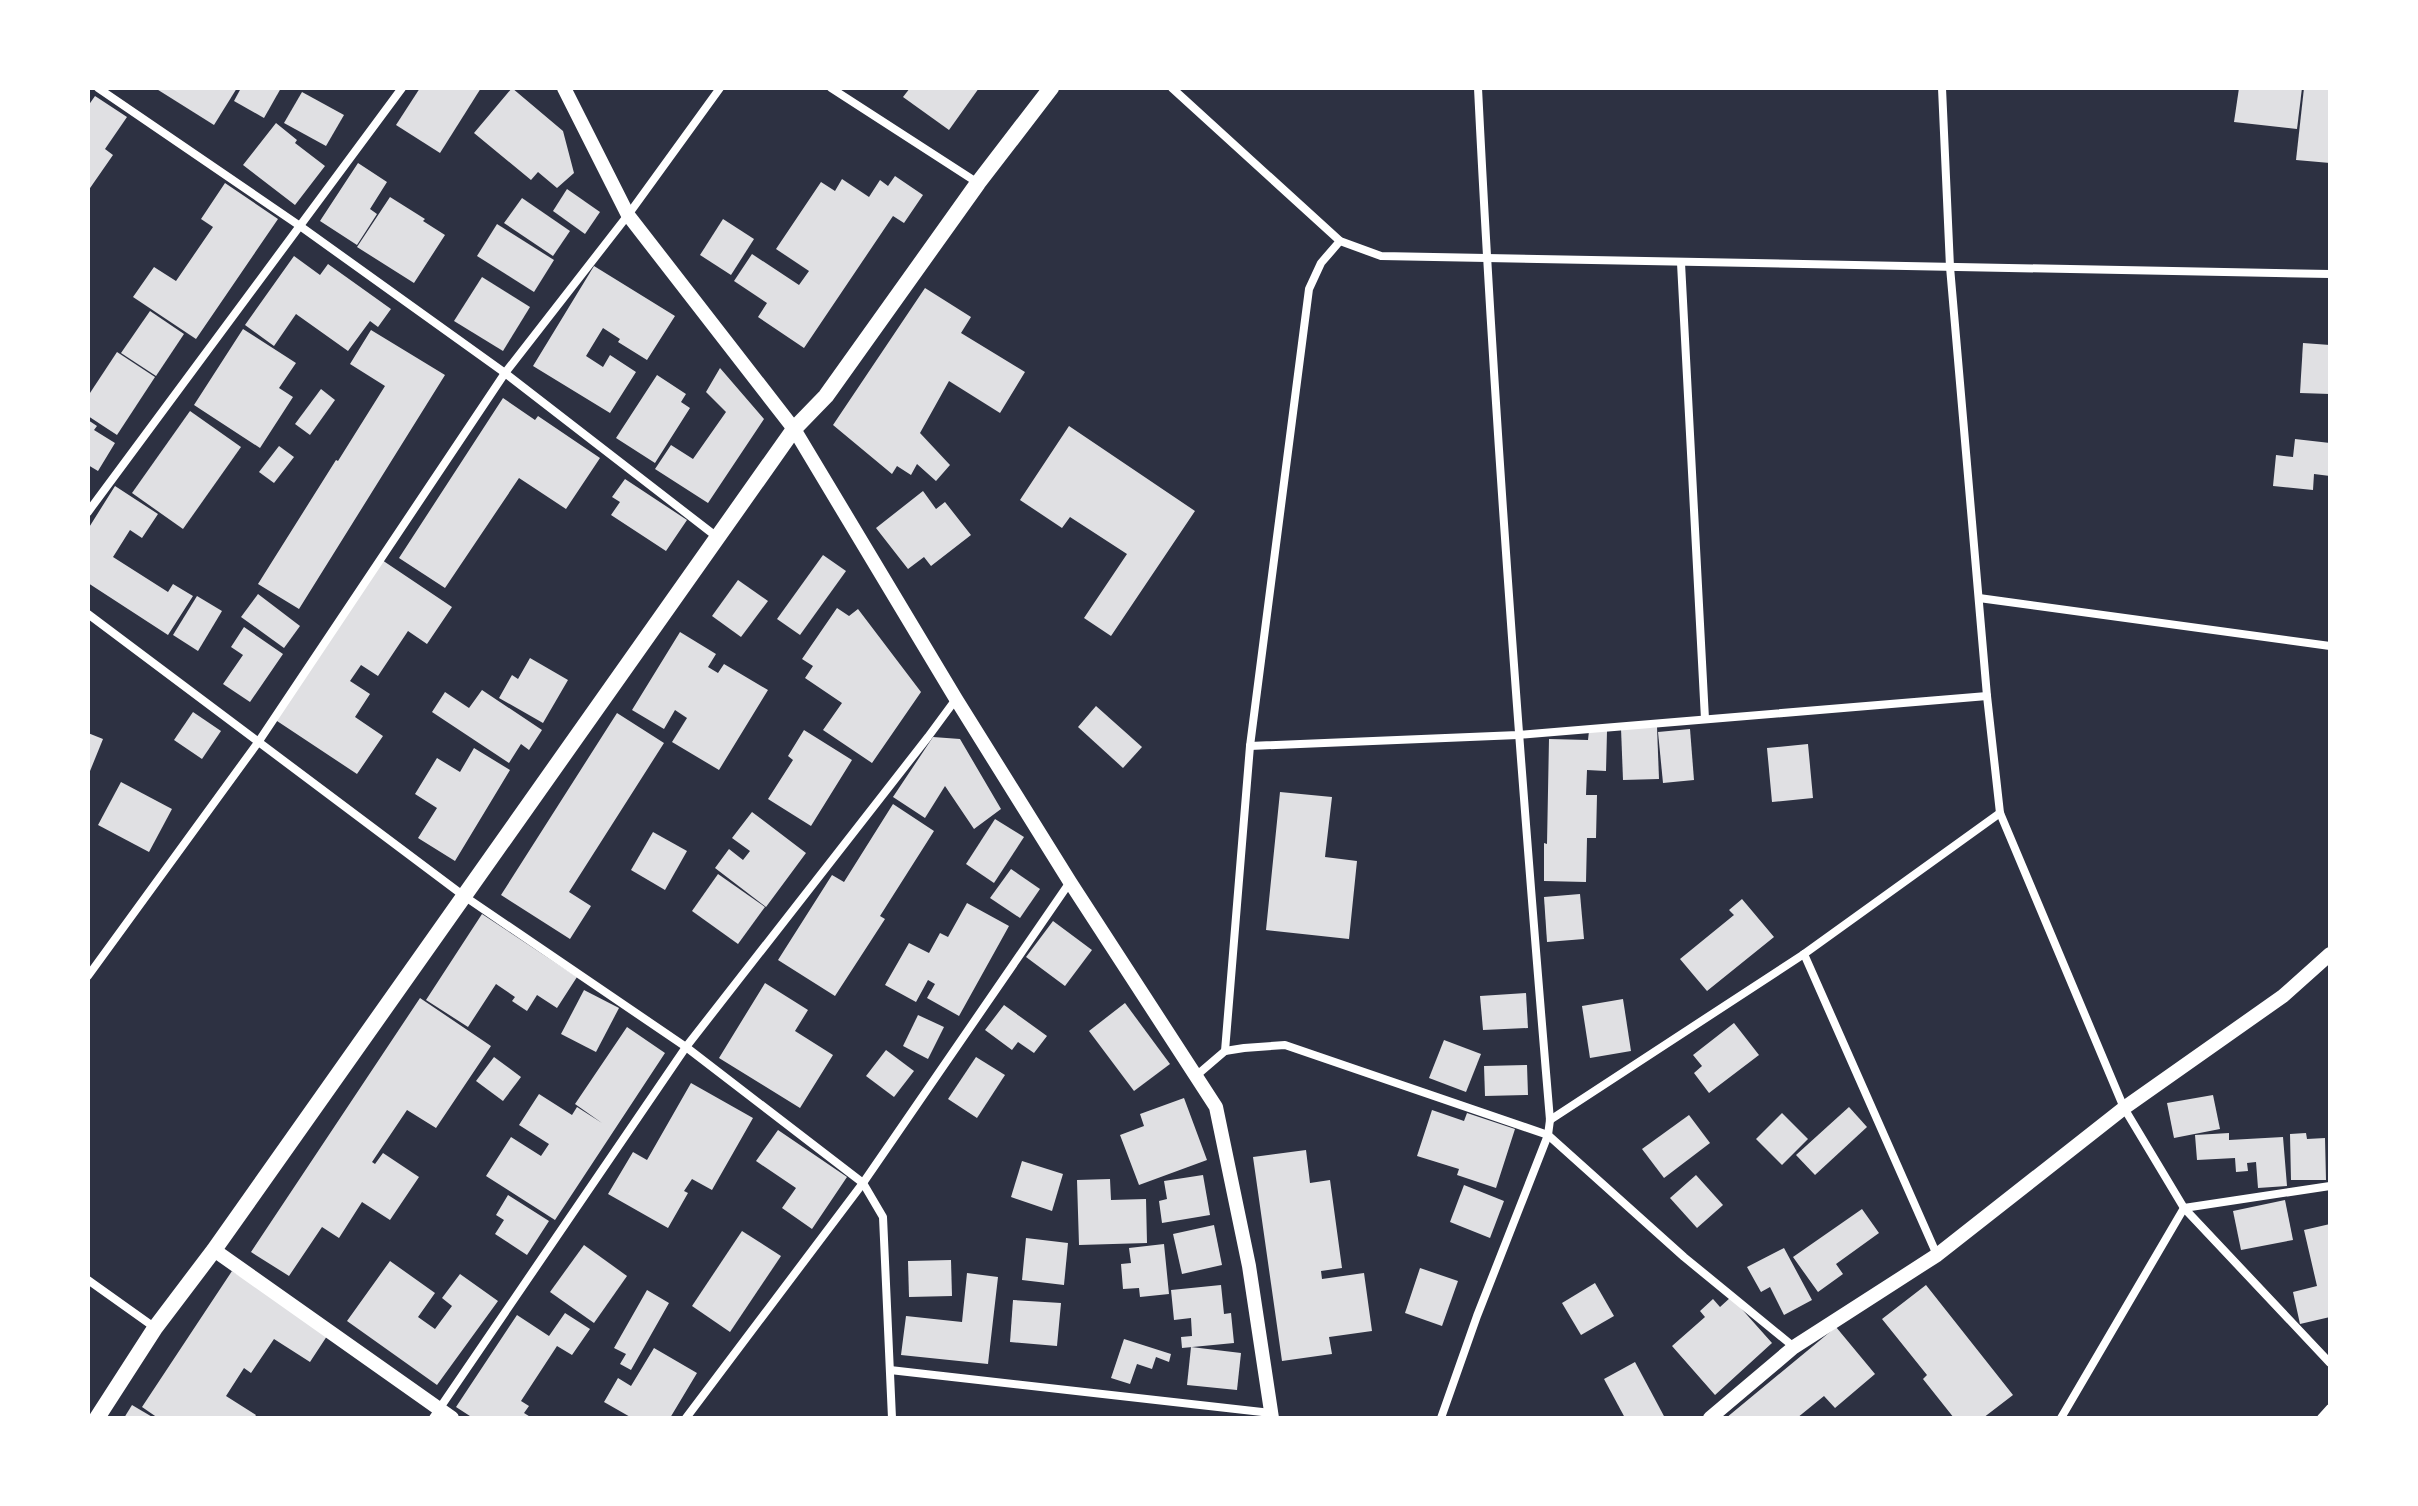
<svg xmlns="http://www.w3.org/2000/svg" width="2418" height="1506" font-family="'DM Sans',sans-serif">
	<rect width="100%" height="100%" fill="#2d3142"/>
	<g fill="#e0e0e3">
		<polygon points="155,88 237,88 214,125"/>
		<polygon points="241,88 281,88 264,118 234,101"/>
		<polygon points="420,88 481,88 440,153 396,125"/>
		<polygon points="512,88 563,131 574,173 557,188 538,172 531,180 474,133"/>
		<polygon points="910,88 979,88 949,130 903,97"/>
		<polygon points="2239,88 2302,88 2297,129 2234,122"/>
		<polygon points="2304,88 2330,88 2330,163 2296,160"/>
		<polygon points="302,92 344,115 326,146 284,123"/>
		<polygon points="95,96 127,117 105,149 113,155 88,191 88,106"/>
		<polygon points="276,123 297,140 295,143 325,166 295,205 243,165"/>
		<polygon points="358,163 387,182 370,209 377,214 357,245 320,221"/>
		<polygon points="895,176 923,195 904,223 893,216 804,348 758,317 767,303 734,281 752,254 799,285 809,271 776,249 821,182 835,191 842,179 869,197 880,180 888,186"/>
		<polygon points="225,183 278,219 196,339 133,297 154,267 176,281 213,227 201,219"/>
		<polygon points="567,189 600,212 585,234 553,211"/>
		<polygon points="390,197 425,219 423,221 445,235 414,283 357,247"/>
		<polygon points="522,198 570,231 553,256 504,223"/>
		<polygon points="723,219 754,239 731,275 700,255"/>
		<polygon points="497,224 554,260 534,292 477,256"/>
		<polygon points="294,256 320,275 328,264 391,309 378,327 370,321 348,351 296,314 274,346 245,325"/>
		<polygon points="594,266 675,316 647,360 618,342 620,339 603,328 586,356 603,367 610,355 636,372 610,413 533,366"/>
		<polygon points="482,277 530,307 503,351 454,321"/>
		<polygon points="925,288 971,317 961,333 1025,372 1000,413 949,381 920,433 950,465 936,481 917,464 911,475 897,466 892,474 833,425"/>
		<polygon points="150,311 184,334 156,376 121,353"/>
		<polygon points="243,329 296,363 279,388 293,397 260,448 194,405"/>
		<polygon points="371,330 445,375 299,609 258,584 336,460 338,461 385,386 350,364"/>
		<polygon points="2303,343 2330,345 2330,394 2300,393"/>
		<polygon points="117,352 155,377 117,435 88,416 88,396"/>
		<polygon points="720,368 764,419 708,503 655,469 671,445 693,459 726,412 706,392"/>
		<polygon points="657,375 686,394 681,402 690,408 655,463 616,438"/>
		<polygon points="321,389 335,400 310,435 295,424"/>
		<polygon points="503,398 535,420 538,416 600,458 566,509 519,478 445,588 399,558"/>
		<polygon points="190,411 241,447 183,529 132,493"/>
		<polygon points="88,420 97,426 94,430 115,443 98,471 88,465"/>
		<polygon points="1069,426 1195,511 1111,636 1084,618 1127,554 1070,517 1062,528 1020,500"/>
		<polygon points="2295,439 2330,443 2330,476 2314,474 2313,490 2273,486 2276,455 2293,457"/>
		<polygon points="279,446 294,457 274,483 259,472"/>
		<polygon points="625,479 687,520 666,551 611,515 620,502 612,497"/>
		<polygon points="115,486 158,514 142,538 130,530 113,557 168,592 173,584 193,596 168,635 88,583 88,529"/>
		<polygon points="923,491 936,509 945,502 971,535 931,566 924,557 908,569 876,528"/>
		<polygon points="823,555 846,571 800,635 777,619"/>
		<polygon points="382,560 452,607 427,644 408,631 378,676 361,665 350,681 370,694 355,717 383,736 357,774 274,719"/>
		<polygon points="738,580 768,601 741,637 712,616"/>
		<polygon points="258,594 300,626 284,648 241,617"/>
		<polygon points="197,596 222,611 198,651 173,635"/>
		<polygon points="837,608 849,616 858,609 921,692 872,763 823,730 842,703 805,678 813,666 802,659"/>
		<polygon points="244,627 283,654 250,702 223,684 243,655 231,647"/>
		<polygon points="680,632 716,654 708,667 718,673 724,664 768,690 719,770 672,742 687,718 675,710 664,729 632,710"/>
		<polygon points="530,658 568,680 543,723 499,698 512,675 518,679"/>
		<polygon points="482,690 542,730 529,750 521,744 509,763 432,712 445,692 469,708"/>
		<polygon points="1096,706 1142,747 1123,768 1078,727"/>
		<polygon points="193,712 221,731 202,759 174,740"/>
		<polygon points="617,713 664,743 569,892 591,906 570,939 501,895"/>
		<polygon points="1657,727 1659,779 1623,780 1621,728"/>
		<polygon points="1690,729 1694,780 1663,783 1658,732"/>
		<polygon points="804,730 852,760 811,826 768,799 793,760 788,756"/>
		<polygon points="1589,731 1607,731 1606,771 1587,770 1586,795 1597,795 1596,838 1587,838 1586,882 1544,881 1544,843 1547,844 1549,739 1588,740"/>
		<polygon points="88,733 103,739 88,776"/>
		<polygon points="933,737 960,739 1001,809 974,829 945,786 925,818 893,797"/>
		<polygon points="1808,744 1813,798 1772,802 1767,748"/>
		<polygon points="474,748 510,770 455,861 418,838 437,808 415,794 437,758 460,772"/>
		<polygon points="121,782 172,809 149,852 98,825"/>
		<polygon points="1280,792 1332,797 1325,857 1357,861 1349,939 1266,930"/>
		<polygon points="893,804 934,831 880,916 885,919 835,996 778,960 832,875 844,882"/>
		<polygon points="752,812 806,853 766,907 715,868 729,849 743,860 750,851 732,838"/>
		<polygon points="995,819 1024,837 994,883 966,864"/>
		<polygon points="653,832 687,851 665,890 631,870"/>
		<polygon points="1011,869 1040,889 1020,918 990,898"/>
		<polygon points="718,874 765,907 738,944 692,911"/>
		<polygon points="1580,894 1584,939 1547,942 1544,897"/>
		<polygon points="1742,899 1774,937 1707,991 1680,959 1734,915 1729,910"/>
		<polygon points="967,903 1009,926 959,1016 927,998 935,984 928,980 916,1002 885,985 909,943 929,953 940,933 948,937"/>
		<polygon points="482,914 577,977 557,1008 537,995 527,1011 512,1001 515,997 496,984 468,1027 426,1000"/>
		<polygon points="1053,921 1092,950 1065,986 1026,957"/>
		<polygon points="765,983 808,1010 795,1031 833,1055 800,1108 719,1058"/>
		<polygon points="584,990 619,1008 596,1052 561,1034"/>
		<polygon points="1526,993 1528,1028 1483,1030 1480,996"/>
		<polygon points="420,998 491,1046 436,1128 407,1110 372,1162 375,1164 383,1153 419,1177 390,1220 362,1202 339,1238 322,1227 289,1276 251,1252"/>
		<polygon points="1623,999 1631,1051 1590,1058 1582,1006"/>
		<polygon points="1125,1003 1170,1064 1134,1091 1089,1031"/>
		<polygon points="1004,1005 1047,1036 1034,1053 1018,1042 1012,1050 985,1030"/>
		<polygon points="918,1015 944,1027 928,1059 903,1046"/>
		<polygon points="1734,1023 1759,1055 1709,1093 1694,1073 1702,1066 1693,1055"/>
		<polygon points="627,1027 665,1053 555,1220 486,1176 511,1137 541,1156 549,1144 519,1125 539,1094 572,1115 577,1107 602,1123 575,1104"/>
		<polygon points="1444,1040 1481,1054 1466,1092 1429,1078"/>
		<polygon points="886,1050 914,1071 894,1097 866,1076"/>
		<polygon points="494,1057 521,1077 503,1101 476,1081"/>
		<polygon points="976,1057 1005,1075 977,1118 948,1099"/>
		<polygon points="1527,1065 1528,1095 1485,1096 1484,1066"/>
		<polygon points="691,1083 753,1118 712,1190 692,1179 684,1191 688,1193 668,1228 608,1194 633,1152 647,1160"/>
		<polygon points="2213,1095 2220,1129 2174,1138 2167,1103"/>
		<polygon points="1184,1098 1207,1160 1139,1185 1120,1135 1144,1126 1140,1114"/>
		<polygon points="1849,1107 1867,1127 1815,1175 1796,1155"/>
		<polygon points="1432,1110 1464,1121 1467,1113 1515,1129 1496,1188 1457,1175 1459,1169 1417,1156"/>
		<polygon points="1782,1113 1808,1139 1782,1165 1756,1139"/>
		<polygon points="1689,1115 1710,1143 1664,1178 1642,1149"/>
		<polygon points="778,1130 847,1177 812,1229 782,1208 796,1188 756,1161"/>
		<polygon points="2229,1133 2229,1140 2283,1137 2287,1186 2258,1188 2256,1162 2247,1163 2248,1171 2236,1172 2235,1158 2197,1160 2195,1135"/>
		<polygon points="2306,1133 2307,1139 2325,1138 2326,1180 2291,1180 2290,1134"/>
		<polygon points="1306,1150 1310,1183 1330,1180 1342,1268 1321,1271 1322,1279 1364,1273 1372,1331 1329,1337 1332,1354 1282,1361 1253,1157"/>
		<polygon points="1022,1161 1063,1174 1052,1211 1011,1197"/>
		<polygon points="1203,1175 1210,1215 1162,1223 1159,1201 1167,1199 1164,1181"/>
		<polygon points="1696,1175 1723,1205 1697,1228 1670,1198"/>
		<polygon points="1110,1179 1111,1200 1146,1199 1147,1243 1079,1245 1077,1180"/>
		<polygon points="1464,1185 1504,1201 1490,1238 1450,1222"/>
		<polygon points="508,1195 549,1221 527,1255 495,1234 504,1220 496,1215"/>
		<polygon points="2285,1200 2293,1240 2241,1250 2233,1211"/>
		<polygon points="1862,1209 1879,1233 1836,1264 1843,1274 1818,1292 1793,1257"/>
		<polygon points="2330,1224 2330,1317 2300,1324 2293,1292 2317,1286 2304,1230"/>
		<polygon points="1214,1225 1222,1265 1182,1274 1173,1234"/>
		<polygon points="742,1231 781,1256 730,1332 692,1306"/>
		<polygon points="1026,1238 1068,1243 1064,1285 1022,1280"/>
		<polygon points="1164,1244 1169,1294 1140,1297 1139,1288 1123,1289 1121,1264 1131,1263 1129,1248"/>
		<polygon points="584,1245 627,1276 594,1323 550,1292"/>
		<polygon points="1784,1248 1812,1300 1784,1315 1770,1287 1761,1292 1747,1267"/>
		<polygon points="951,1260 952,1296 909,1297 908,1261"/>
		<polygon points="390,1261 435,1293 418,1317 435,1329 452,1306 442,1298 460,1274 498,1301 437,1385 347,1321"/>
		<polygon points="1420,1268 1458,1281 1442,1326 1405,1313"/>
		<polygon points="232,1271 329,1333 310,1362 274,1339 251,1373 244,1368 226,1396 256,1415 254,1418 158,1418 142,1407"/>
		<polygon points="967,1273 998,1277 988,1364 901,1355 906,1316 962,1322"/>
		<polygon points="1595,1283 1614,1316 1581,1335 1562,1303"/>
		<polygon points="1221,1285 1224,1314 1231,1313 1234,1343 1182,1348 1181,1337 1192,1336 1191,1318 1174,1320 1171,1290"/>
		<polygon points="1926,1285 2013,1395 1983,1418 1954,1418 1923,1379 1927,1375 1882,1319"/>
		<polygon points="647,1290 669,1303 631,1370 620,1364 626,1354 614,1348"/>
		<polygon points="1731,1297 1772,1343 1715,1395 1672,1346 1705,1317 1700,1311 1713,1299 1720,1307"/>
		<polygon points="1013,1300 1061,1303 1057,1346 1010,1342"/>
		<polygon points="565,1313 590,1329 572,1355 557,1346 521,1401 529,1406 524,1413 532,1418 473,1418 456,1407 517,1315 549,1336"/>
		<polygon points="1836,1327 1875,1374 1835,1408 1824,1396 1797,1418 1726,1418"/>
		<polygon points="1124,1339 1171,1354 1169,1362 1156,1357 1152,1369 1137,1364 1130,1384 1111,1378"/>
		<polygon points="1191,1347 1241,1353 1237,1390 1187,1385"/>
		<polygon points="654,1348 697,1373 670,1418 632,1418 604,1402 618,1378 631,1386"/>
		<polygon points="1635,1362 1665,1418 1625,1418 1604,1379"/>
		<polygon points="132,1405 154,1418 124,1418"/>
	</g>
	<g fill="none" stroke-linecap="round" stroke-linejoin="round">
		<g stroke="#fff" stroke-width="8">
			<polyline points="98,88 300,226 505,373 717,537"/>
			<polyline points="831,88 978,183"/>
			<polyline points="1172,88 1340,241 1381,256 2330,274"/>
			<polyline points="1942,88 1950,267 1987,696 2000,813 2124,1108 2184,1208 2330,1363"/>
			<polyline points="1681,263 1705,719"/>
			<polyline points="88,512 402,88"/>
			<polyline points="1979,598 2330,646"/>
			<polyline points="88,614 464,896 686,1047 863,1183 883,1217 892,1418"/>
			<polyline points="1250,746 1518,735 1987,696"/>
			<polyline points="1804,954 1937,1255"/>
			<polyline points="88,976 259,741 505,373 628,215 720,88"/>
			<polyline points="1225,1051 1250,746 1309,289 1321,263 1340,241"/>
			<polyline points="1197,1075 1225,1051 1244,1048 1285,1045 1548,1135 1684,1257 1794,1347"/>
			<polyline points="1550,1120 1804,954 2000,813"/>
			<polyline points="88,1280 154,1327"/>
			<polyline points="890,1370 1271,1413"/>
			<polyline points="433,1418 686,1047 928,737 956,699"/>
			<polyline points="686,1418 863,1183 1070,882"/>
			<path d="M1441 1418 1477 1316 1548 1135 1550 1120C1521 777 1495 433 1478 88"/>
			<polyline points="2061,1418 2184,1208 2330,1186"/>
			<polyline points="2321,1418 2330,1408"/>
		</g>
		<g stroke="#fff" stroke-width="14">
			<polyline points="564,88 628,215 794,429 956,699 1070,882 1216,1107 1249,1266 1272,1418"/>
			<polyline points="214,1250 452,1418"/>
			<polyline points="1710,1418 1794,1347 1937,1255 2124,1108 2283,996 2330,954"/>
		</g>
		<polyline stroke="#fff" stroke-width="16" points="97,1418 155,1328 214,1250 794,429 826,396 978,183 1051,88"/>
	</g>
	<rect width="2418" height="1506" fill="none" stroke="#ffffff" stroke-width="180"/>
</svg>
